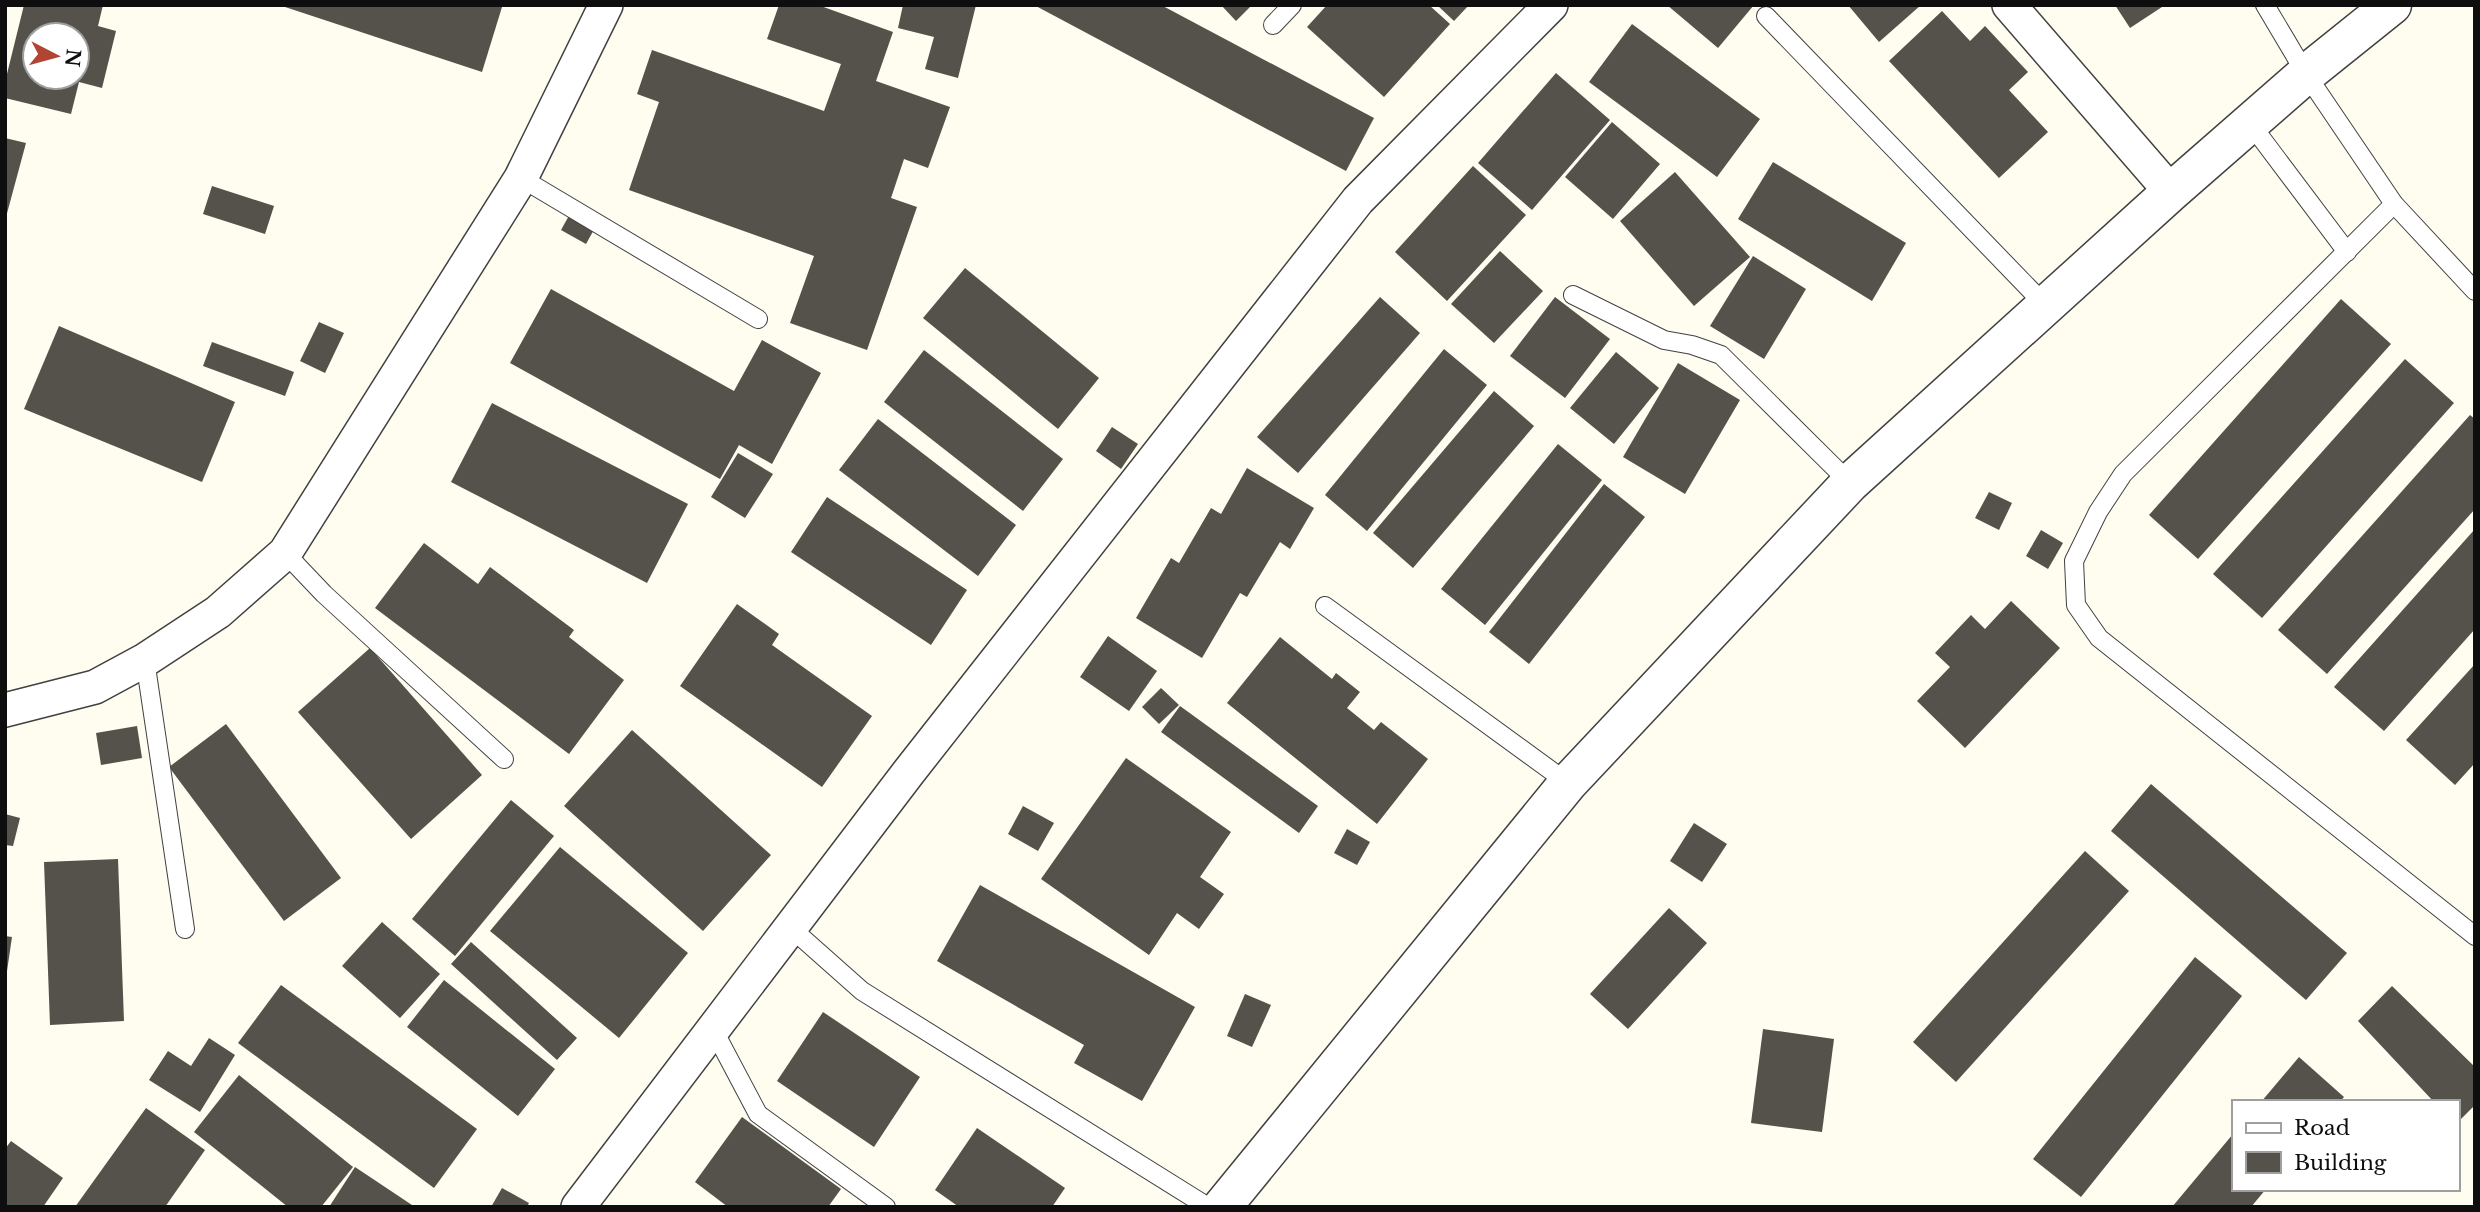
<svg xmlns="http://www.w3.org/2000/svg" width="2480" height="1212" font-family="'Libre Baskerville',serif">
	<rect width="100%" height="100%" fill="#fefdf0"/>
	<g fill="#55514b" fill-rule="evenodd">
		<path d="M24 5H103L98 26 116 31 102 88 79 82 71 114 5 98V82ZM35 35H77V77H35Z"/>
		<polygon points="279,5 496,5 502,7 482,72"/>
		<polygon points="779,5 818,5 893,32 876,81 950,107 928,168 904,159 891,198 917,207 867,350 790,323 814,256 629,190 659,102 637,94 652,50 824,111 841,64 767,39"/>
		<polygon points="903,5 976,5 958,78 925,69 934,37 898,28"/>
		<polygon points="1034,5 1161,5 1374,118 1346,171"/>
		<polygon points="1221,5 1252,5 1236,21"/>
		<polygon points="1327,5 1429,5 1450,24 1384,97 1307,27"/>
		<polygon points="1437,5 1469,5 1454,21"/>
		<polygon points="1667,5 1754,5 1718,48"/>
		<polygon points="1848,5 1921,5 1879,42"/>
		<polygon points="2115,5 2165,5 2130,28"/>
		<polygon points="1942,11 1970,41 1985,26 2028,72 2009,90 2048,132 1999,178 1889,61"/>
		<polygon points="1632,24 1760,119 1717,177 1589,82"/>
		<polygon points="1556,73 1610,120 1532,210 1478,163"/>
		<polygon points="1612,122 1660,164 1613,219 1565,177"/>
		<polygon points="5,138 26,143 6,217 5,217"/>
		<polygon points="1773,162 1906,243 1872,301 1738,219"/>
		<polygon points="1473,166 1526,215 1447,301 1395,252"/>
		<polygon points="1675,172 1750,257 1694,306 1620,221"/>
		<polygon points="212,186 274,206 265,234 203,214"/>
		<polygon points="571,212 596,226 586,244 561,230"/>
		<polygon points="1500,251 1543,291 1494,343 1451,304"/>
		<polygon points="1753,256 1806,289 1764,359 1710,326"/>
		<polygon points="965,268 1099,378 1058,429 923,318"/>
		<polygon points="551,289 734,391 762,340 821,373 772,464 739,445 720,479 510,363"/>
		<polygon points="1380,297 1420,333 1298,473 1257,437"/>
		<polygon points="1555,297 1610,339 1565,398 1510,356"/>
		<polygon points="2341,299 2391,344 2198,559 2149,515"/>
		<polygon points="319,322 344,333 325,373 300,361"/>
		<polygon points="59,326 235,402 202,482 24,409"/>
		<polygon points="212,342 294,372 285,396 203,366"/>
		<polygon points="1444,349 1487,385 1367,531 1325,495"/>
		<polygon points="924,350 1063,459 1023,511 884,402"/>
		<polygon points="1616,352 1659,388 1614,444 1570,408"/>
		<polygon points="2405,359 2454,403 2262,618 2213,574"/>
		<polygon points="1678,363 1740,400 1685,494 1623,457"/>
		<polygon points="1494,391 1534,426 1413,568 1373,533"/>
		<polygon points="492,403 688,504 647,583 451,482"/>
		<polygon points="2470,415 2475,419 2475,509 2327,674 2278,630"/>
		<polygon points="878,419 1016,525 978,576 839,470"/>
		<polygon points="1112,427 1138,444 1121,469 1096,451"/>
		<polygon points="1558,444 1602,480 1485,625 1441,589"/>
		<polygon points="738,453 773,474 745,518 711,497"/>
		<polygon points="1247,468 1314,508 1290,549 1280,542 1247,597 1240,593 1202,658 1136,618 1171,558 1179,563 1211,508 1221,514"/>
		<polygon points="1604,484 1645,517 1529,664 1489,632"/>
		<polygon points="1989,492 2012,503 1999,530 1975,518"/>
		<polygon points="827,497 967,590 931,645 791,552"/>
		<polygon points="2475,529 2475,629 2384,731 2334,687"/>
		<polygon points="2041,530 2063,543 2048,569 2026,556"/>
		<polygon points="424,543 478,584 490,567 574,630 569,637 624,680 569,754 375,608"/>
		<polygon points="2011,601 2060,648 1965,748 1917,701 1950,667 1935,653 1971,615 1985,629"/>
		<polygon points="737,604 779,634 772,645 872,716 822,787 680,686"/>
		<polygon points="1108,636 1157,671 1129,711 1080,677"/>
		<polygon points="1280,637 1332,679 1336,673 1360,692 1347,708 1374,730 1381,722 1428,759 1377,824 1227,703"/>
		<polygon points="370,648 482,775 411,839 298,712"/>
		<polygon points="2475,664 2475,763 2455,785 2406,740"/>
		<polygon points="1161,688 1179,705 1159,724 1142,707"/>
		<polygon points="1180,706 1318,806 1299,833 1161,732"/>
		<polygon points="226,724 341,878 284,921 169,767"/>
		<polygon points="137,726 142,758 101,765 96,733"/>
		<polygon points="632,730 771,855 703,931 564,806"/>
		<polygon points="1126,758 1231,832 1200,877 1224,894 1199,929 1177,913 1149,955 1041,879"/>
		<polygon points="2151,784 2347,953 2306,1000 2111,831"/>
		<polygon points="511,800 554,836 455,956 412,919"/>
		<polygon points="1023,806 1054,823 1038,851 1008,834"/>
		<polygon points="5,814 20,818 13,846 5,845"/>
		<polygon points="1694,823 1727,844 1702,882 1670,861"/>
		<polygon points="1347,829 1370,842 1357,865 1334,853"/>
		<polygon points="560,847 688,953 619,1038 490,931"/>
		<polygon points="2085,851 2129,891 1956,1082 1913,1042"/>
		<polygon points="118,859 124,1021 50,1025 44,862"/>
		<polygon points="980,885 1195,1007 1142,1101 1074,1063 1084,1045 937,961"/>
		<polygon points="1669,908 1707,943 1628,1029 1590,994"/>
		<polygon points="382,922 440,974 400,1018 342,966"/>
		<polygon points="5,936 12,937 7,971 5,971"/>
		<polygon points="471,942 577,1038 557,1060 451,964"/>
		<polygon points="2195,957 2242,996 2081,1197 2033,1159"/>
		<polygon points="444,980 555,1069 518,1116 407,1027"/>
		<polygon points="281,985 477,1129 434,1188 238,1043"/>
		<polygon points="2392,986 2475,1067 2475,1105 2457,1123 2457,1102 2434,1102 2358,1021"/>
		<polygon points="1245,994 1271,1005 1252,1047 1227,1036"/>
		<polygon points="823,1012 920,1077 874,1147 777,1081"/>
		<polygon points="1763,1029 1834,1039 1822,1132 1751,1123"/>
		<polygon points="209,1038 235,1055 200,1112 149,1080 168,1051 191,1066"/>
		<polygon points="2299,1057 2344,1097 2340,1102 2261,1102"/>
		<polygon points="239,1075 353,1167 321,1207 288,1207 194,1132"/>
		<polygon points="146,1108 205,1150 165,1207 75,1207"/>
		<polygon points="742,1117 841,1189 828,1207 728,1207 695,1182"/>
		<polygon points="977,1128 1065,1188 1052,1207 959,1207 935,1190"/>
		<polygon points="2233,1134 2233,1189 2266,1189 2251,1207 2172,1207"/>
		<polygon points="11,1141 63,1178 43,1207 5,1207 5,1149"/>
		<polygon points="355,1167 415,1207 329,1207"/>
		<polygon points="502,1188 529,1203 527,1207 491,1207"/>
	</g>
	<g fill="none" stroke-linecap="round" stroke-linejoin="round">
		<defs>
			<g id="service">
				<polyline points="2265,5 2306,74 2394,204 2475,291"/>
				<polyline points="1766,16 2046,306"/>
				<polyline points="1273,25 1292,5"/>
				<polyline points="2250,123 2347,252"/>
				<polyline points="521,178 758,319"/>
				<polyline points="2394,204 2123,474 2098,512 2074,561 2076,605 2099,638 2475,936"/>
				<polyline points="1573,295 1664,340 1692,345 1721,355 1850,483"/>
				<polyline points="285,553 324,594 504,759"/>
				<polyline points="1325,606 1568,783"/>
				<polyline points="145,660 185,929"/>
				<polyline points="791,928 862,991 1208,1207"/>
				<polyline points="713,1029 758,1114 886,1207"/>
			</g>
			<g id="minor">
				<polyline points="2009,5 2171,192"/>
				<polyline points="5,710 95,687 145,660 218,612 285,553 521,178 606,5"/>
				<polyline points="578,1207 908,773 1358,200 1551,5"/>
			</g>
			<polyline id="tertiary" points="1222,1207 1568,783 1850,483 2171,192 2306,74 2392,5"/>
		</defs>
		<use href="#service" stroke="#414141" stroke-width="20"/>
		<use href="#minor" stroke="#414141" stroke-width="36"/>
		<use href="#tertiary" stroke="#414141" stroke-width="41"/>
		<use href="#service" stroke="#fff" stroke-width="18"/>
		<use href="#minor" stroke="#fff" stroke-width="33"/>
		<use href="#tertiary" stroke="#fff" stroke-width="38"/>
	</g>
	<rect width="2480" height="1212" fill="none" stroke="#0e0e0e" stroke-width="14"/>
	<rect x="2232" y="1100" width="228" height="91" fill="#ffffff" stroke="#9f9f9f" stroke-width="2"/>
	<rect x="2246" y="1123" width="35" height="10" fill="#ffffff" stroke="#9f9f9f" stroke-width="2"/>
	<text x="2294" y="1135" font-size="21" fill="#0e0e0e">Road</text>
	<rect x="2246" y="1152" width="35" height="21" fill="#55514b" stroke="#9f9f9f" stroke-width="2"/>
	<text x="2294" y="1170" font-size="21" fill="#0e0e0e">Building</text>
	<g transform="translate(56 56) rotate(96)"><circle r="33" fill="#ffffff" stroke="#9f9f9f" stroke-width="2"/>
	<path d="M0-5L12 26L0 18L-12 26Z" fill="#b14533"/>
	<text y="-10" font-size="19" font-weight="bold" text-anchor="middle" fill="#0e0e0e">N</text>
	</g>
</svg>
